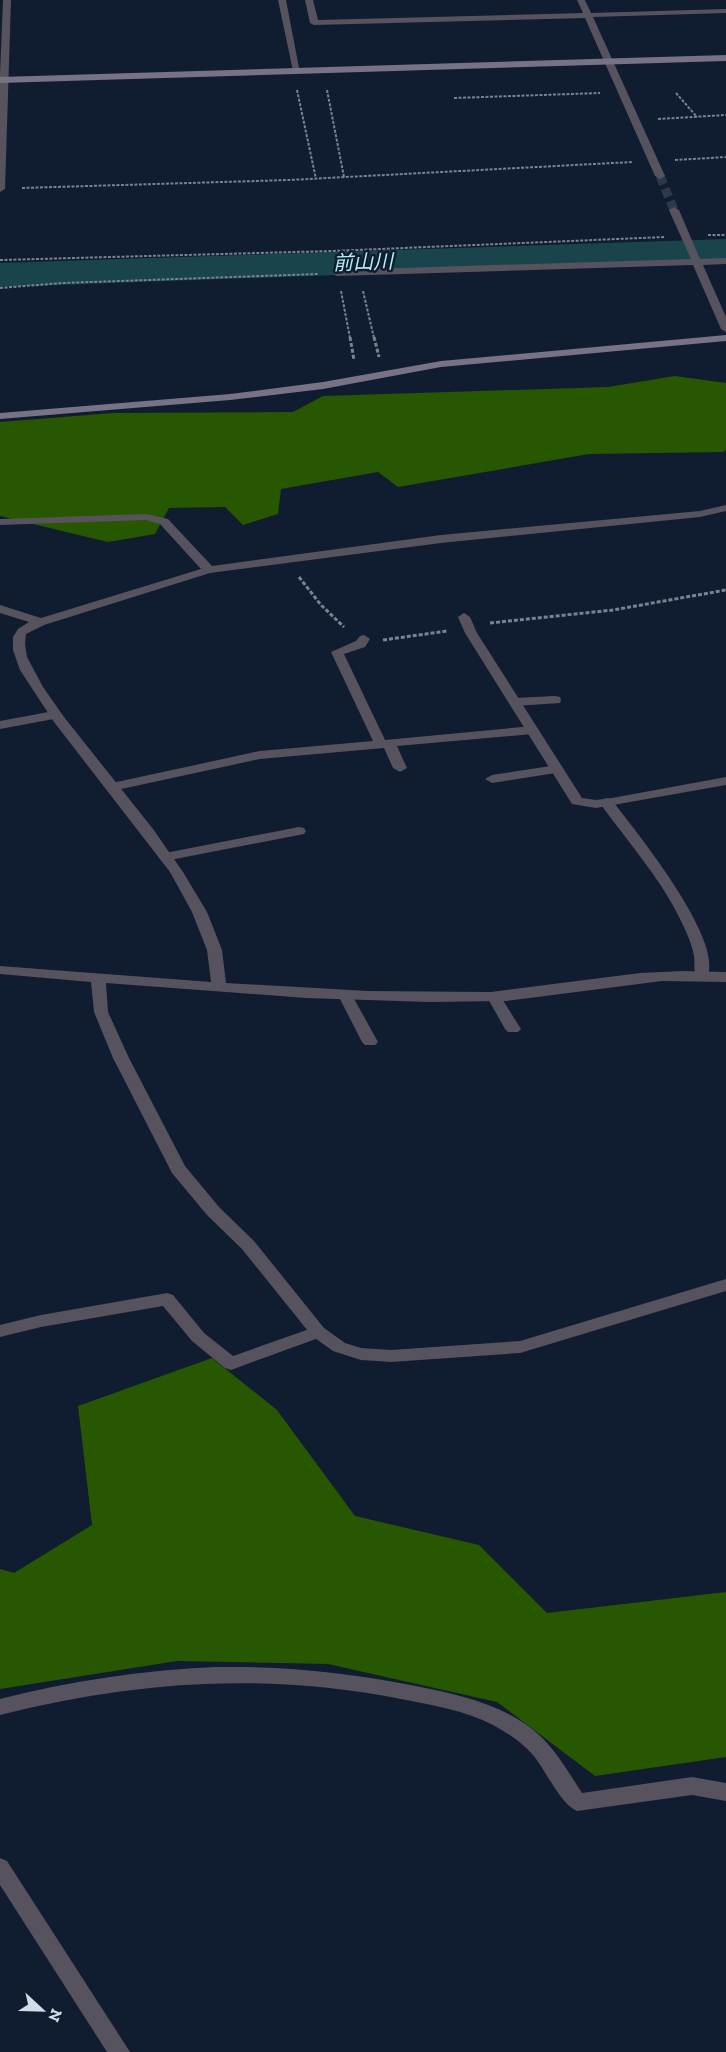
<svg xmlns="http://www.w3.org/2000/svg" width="726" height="2052" font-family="'Zilla Slab','Noto Sans JP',serif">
	<rect width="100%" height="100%" fill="#101c2f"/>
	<g fill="#275700">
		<polygon points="675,376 726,383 726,450 723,452 589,454 398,487 378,472 281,489 278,514 243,525 225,507 169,508 155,534 108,542 0,516 0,422 113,413 293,412 323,396 608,387"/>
		<polygon points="212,1358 277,1410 355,1516 479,1545 547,1613 726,1592 726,1757 595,1776 497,1702 328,1664 177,1661 0,1689 0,1569 14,1573 92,1525 78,1406"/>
	</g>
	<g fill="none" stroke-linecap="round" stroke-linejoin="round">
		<polygon fill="#19444b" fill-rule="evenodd" points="726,239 726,261 0,287 0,263"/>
		<polyline stroke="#2d394b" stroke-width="9" stroke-dasharray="9 4.5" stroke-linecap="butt" points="660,176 674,210"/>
		<g stroke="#788292" stroke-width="2" stroke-dasharray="3 1.5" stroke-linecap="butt">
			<polyline points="297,90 316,179"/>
			<polyline points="327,90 344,177"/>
			<polyline points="676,93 697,117"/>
			<polyline points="454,98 600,93"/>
			<polyline points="658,119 726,115"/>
			<polyline points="675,160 726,157"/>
			<polyline points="22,188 289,180 632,162"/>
			<polyline points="708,235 726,235"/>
			<polyline points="0,260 332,251 665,237"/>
			<polyline points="0,288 63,283 318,274"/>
			<polyline points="341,291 350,338"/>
			<polyline points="363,291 374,338"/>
		</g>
		<g stroke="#788292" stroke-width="3" stroke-dasharray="4 2" stroke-linecap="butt">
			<polyline points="350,337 354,360"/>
			<polyline points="374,337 379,357"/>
			<polyline points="299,577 321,605 344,627"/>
			<polyline points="490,623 613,610 726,590"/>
			<polyline points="383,640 447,631"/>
		</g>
		<g fill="#56535e" fill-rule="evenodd">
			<polygon points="364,635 370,639 365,647 344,654 385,740 533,726 539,730 533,734 397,746 407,768 400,772 393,768 384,748 260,759 112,791 105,787 112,783 260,751 373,741 331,652 356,641 360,636"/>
			<polygon points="555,696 560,697 561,700 560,703 515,706 509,702 515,698"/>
			<polygon points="54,711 59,712 60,715 59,718 0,729 0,721"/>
			<polygon points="557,765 564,769 562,772 492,783 485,779 492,775"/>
			<path d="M606 798 611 799C634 829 726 941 707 978H697C693 971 695 963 694 956 692 944 686 931 681 921 660 877 627 841 599 802Z"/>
			<polygon points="299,827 304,828 306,831 304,834 165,861 158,857 165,853"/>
			<polygon points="346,992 353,997 378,1042 375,1045 365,1045 362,1042 339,997"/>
			<polygon points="494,992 499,994 521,1029 518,1032 508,1032 505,1029 487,997"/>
			<polygon points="167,1293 173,1295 204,1333 233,1356 318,1326 324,1328 327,1332 324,1336 231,1370 225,1368 192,1341 163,1306 41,1327 0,1337 0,1325 41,1315"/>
		</g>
		<g fill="#56535e" fill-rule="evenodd">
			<polygon points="3,0 11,0 5,189 0,192 0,74"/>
			<polygon points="278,0 286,0 300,73 293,71"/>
			<polygon points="305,0 313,0 318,20 583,13 577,0 585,0 591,13 726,9 726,13 593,17 665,176 660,179 655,176 585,18 314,25 310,23"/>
			<polygon points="674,207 679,210 700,259 726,258 726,264 703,265 726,317 726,332 721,329 693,265 337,276 332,273 337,270 691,259 669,210"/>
			<polygon points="726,505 726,511 700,517 441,543 210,573 44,625 26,634 25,644 27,657 43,687 64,717 153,829 183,872 207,912 222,950 226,983 368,991 491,992 640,973 683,971 726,972 726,982 662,981 507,1001 429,1002 306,998 106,983 108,1012 129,1058 185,1166 219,1207 254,1241 324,1328 345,1343 361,1348 391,1350 520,1341 726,1279 726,1291 520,1353 391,1362 361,1360 333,1351 312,1336 242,1249 207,1215 172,1173 113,1058 94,1012 91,982 0,974 0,966 211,982 207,950 192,912 170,872 54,722 20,670 13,650 13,637 18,629 29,622 0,613 0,605 41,618 201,569 160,524 146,520 0,525 0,519 146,514 168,519 212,566 441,535 700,511"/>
			<polygon points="464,613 470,617 477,633 582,798 596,800 612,798 726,777 726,785 596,808 572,804 465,633 458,617"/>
			<path d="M216 1667C284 1666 349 1673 416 1686 455 1694 498 1703 531 1728 553 1745 567 1770 582 1793L692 1777 726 1783V1801L692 1795 577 1811C561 1805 545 1769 533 1755 521 1742 508 1733 493 1725 464 1710 432 1705 401 1699 265 1672 134 1681 0 1715V1699C71 1681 142 1670 216 1667Z"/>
			<polygon points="0,1858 7,1861 130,2052 107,2052 0,1885"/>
		</g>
		<g fill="#777285" fill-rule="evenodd">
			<polygon points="726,55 726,61 0,83 0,77"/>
			<polygon points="726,335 726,341 441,367 323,389 230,400 0,419 0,413 230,394 323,382 441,361"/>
		</g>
	</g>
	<g text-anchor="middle" stroke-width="5" stroke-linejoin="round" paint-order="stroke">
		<g font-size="20" font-style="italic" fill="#b3eef7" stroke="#101c2f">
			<text transform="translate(363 262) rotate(-2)" y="7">前山川</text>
		</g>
	</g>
	<g transform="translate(42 2010) rotate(112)" stroke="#101c2f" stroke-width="4.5" paint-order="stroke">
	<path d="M0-4.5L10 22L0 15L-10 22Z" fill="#d2dbe8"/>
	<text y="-9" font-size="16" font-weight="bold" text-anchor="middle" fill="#d2dbe8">N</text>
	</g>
</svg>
